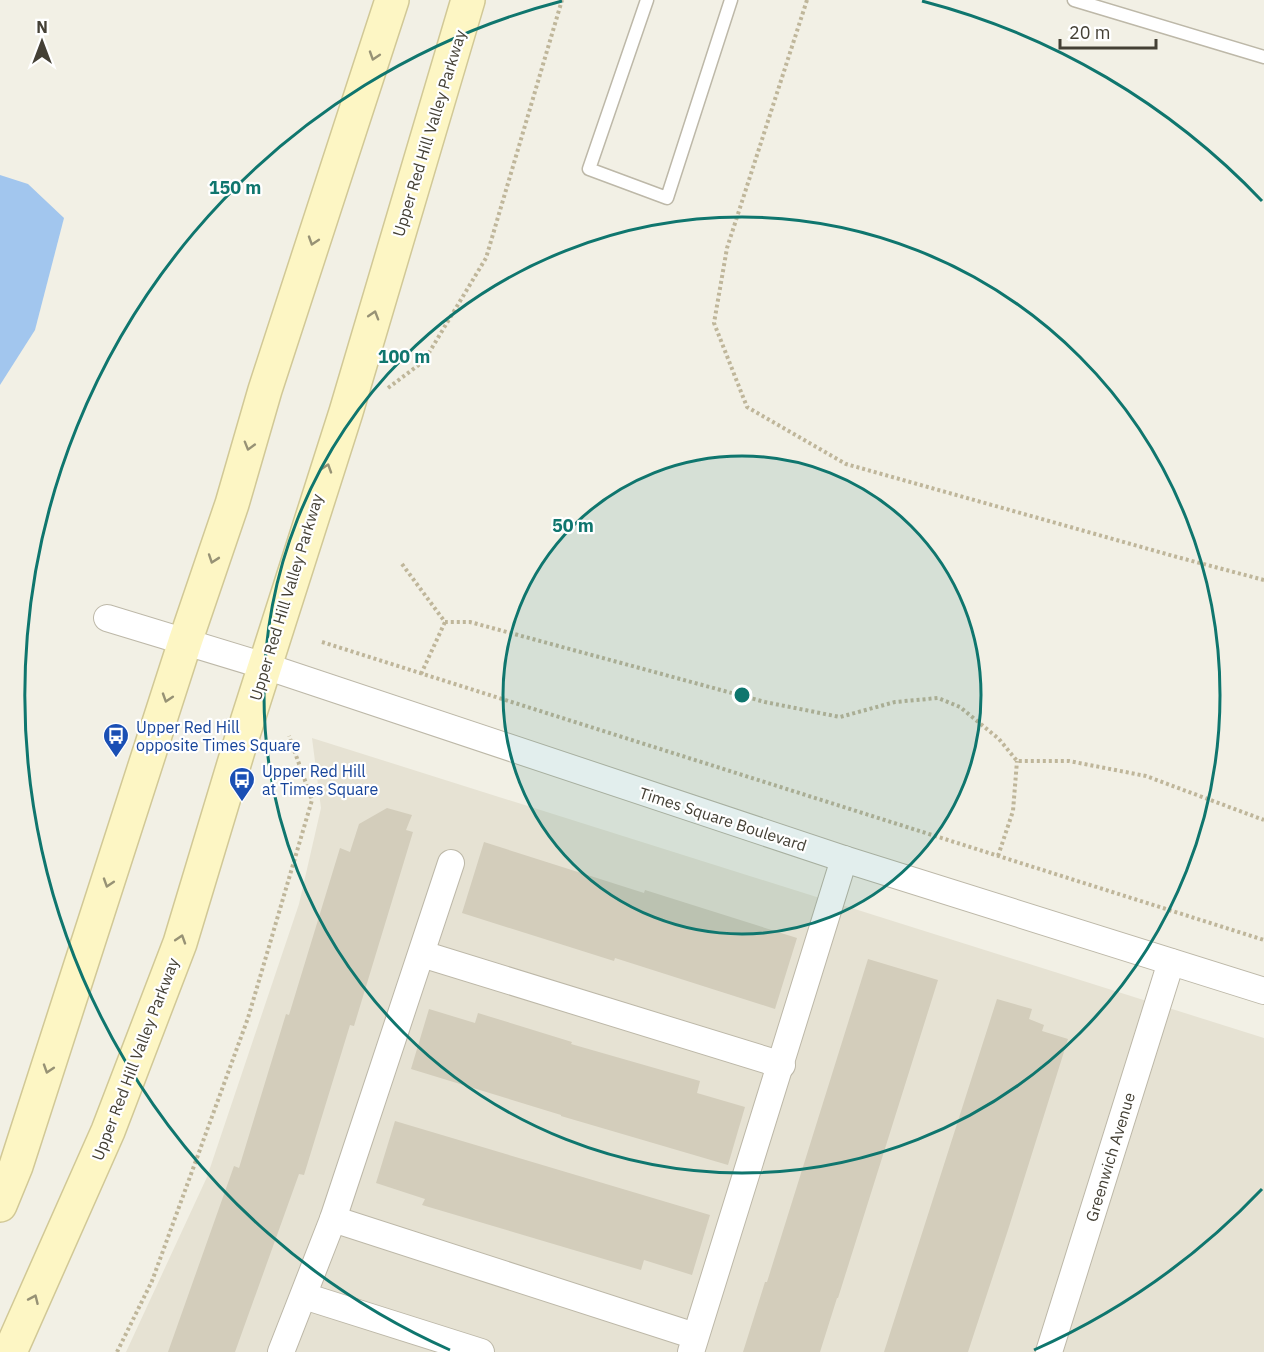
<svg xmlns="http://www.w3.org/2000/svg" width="1264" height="1352" font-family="'IBM Plex Sans',sans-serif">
	<rect width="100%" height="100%" fill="#f2f0e5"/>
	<polygon fill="#e6e2d3" points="312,738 1264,1038 1264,1352 126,1352 207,1177 299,904 321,808"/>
	<polygon fill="#a2c6ee" points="0,175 28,184 64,218 35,330 0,385"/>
	<g fill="#d3cdbb">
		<polygon points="387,808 412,815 406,830 413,832 354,1026 350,1025 304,1175 299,1174 235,1352 168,1352 234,1166 239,1168 286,1014 289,1015 340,848 350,852 359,824"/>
		<polygon points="484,842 644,893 645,890 797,938 775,1009 615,958 614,961 462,913"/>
		<polygon points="868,959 938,980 838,1298 837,1298 820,1352 743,1352 765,1282 767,1282"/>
		<polygon points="997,999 1032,1009 1029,1019 1044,1025 1042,1031 1068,1039 1008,1230 968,1352 884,1352"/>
		<polygon points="429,1009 475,1023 478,1013 572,1042 571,1044 700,1081 697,1093 745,1107 728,1165 561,1116 561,1115 411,1069"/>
		<polygon points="395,1121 710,1215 692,1275 644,1260 641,1270 422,1205 425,1199 376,1183"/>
	</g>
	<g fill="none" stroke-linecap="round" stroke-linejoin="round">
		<defs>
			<g id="lane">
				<polyline points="647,0 589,169 667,198 731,0"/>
				<polyline points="1074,0 1264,57"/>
			</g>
			<g id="street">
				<polyline points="107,618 265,666 844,859 1264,991"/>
				<polyline points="422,954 782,1065"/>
				<polyline points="333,1219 695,1336"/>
				<polyline points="304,1296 481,1352"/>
				<polyline points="281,1352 333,1219 451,863"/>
				<polyline points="691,1352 844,859"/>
				<polyline points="1049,1352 1171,962"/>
			</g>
			<g id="secondary">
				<polyline points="0,1205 16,1166 185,642 232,504 265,390 392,0"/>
				<polyline points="10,1352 108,1131 180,943 240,744 346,412 468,0"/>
			</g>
		</defs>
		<use href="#lane" stroke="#bdb8a8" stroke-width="15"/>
		<use href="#street" stroke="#bdb8a8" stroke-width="28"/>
		<use href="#secondary" stroke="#d1c896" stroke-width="36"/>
		<g stroke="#bfb69a" stroke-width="4" stroke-dasharray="3 3" stroke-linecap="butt">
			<polyline points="807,0 727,248 714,323 747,407 846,464 1177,557 1264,580"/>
			<polyline points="388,388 424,361 486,258 562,0"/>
			<polyline points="402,564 445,622 470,622 765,702 840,717 895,702 938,698 960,707 999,739 1017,761 1069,761 1146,776 1264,820"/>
			<polyline points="322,642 1264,940"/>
			<polyline points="421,674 445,622"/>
			<polyline points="998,856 1013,811 1017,761"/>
			<polyline points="117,1352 152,1281 248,1018 312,800 289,736"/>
		</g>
		<use href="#lane" stroke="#fff" stroke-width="12"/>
		<use href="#street" stroke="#fff" stroke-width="26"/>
		<use href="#secondary" stroke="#fdf6c4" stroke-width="33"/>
	</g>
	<defs><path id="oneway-chevron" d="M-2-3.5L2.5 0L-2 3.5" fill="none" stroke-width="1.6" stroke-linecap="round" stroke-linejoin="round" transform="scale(1.5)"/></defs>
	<g stroke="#979275">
		<use href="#oneway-chevron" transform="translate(374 56) rotate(108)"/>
		<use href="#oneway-chevron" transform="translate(313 241) rotate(108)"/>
		<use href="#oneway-chevron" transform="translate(374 315) rotate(-73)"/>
		<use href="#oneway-chevron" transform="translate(249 446) rotate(106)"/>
		<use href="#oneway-chevron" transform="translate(327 468) rotate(-72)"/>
		<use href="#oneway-chevron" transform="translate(213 559) rotate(109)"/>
		<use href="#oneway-chevron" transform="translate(167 698) rotate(108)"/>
		<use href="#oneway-chevron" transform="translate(108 883) rotate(108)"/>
		<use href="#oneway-chevron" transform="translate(181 939) rotate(-72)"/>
		<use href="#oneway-chevron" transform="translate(48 1069) rotate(108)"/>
		<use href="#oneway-chevron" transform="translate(34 1299) rotate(-66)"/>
	</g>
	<circle cx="742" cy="695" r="239" fill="#0f766e" fill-opacity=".12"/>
	<g fill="none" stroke="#0f766e" stroke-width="3">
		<circle cx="742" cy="695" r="239"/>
		<circle cx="742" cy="695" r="478"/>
		<path d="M1262 1189A717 717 0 0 1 1034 1350M450 1350A717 717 0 0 1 562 1M922 1A717 717 0 0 1 1262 201"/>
	</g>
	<defs>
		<symbol id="bus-pin" viewBox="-11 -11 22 30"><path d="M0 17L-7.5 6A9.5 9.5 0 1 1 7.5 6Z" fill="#1a4fb4" stroke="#fff"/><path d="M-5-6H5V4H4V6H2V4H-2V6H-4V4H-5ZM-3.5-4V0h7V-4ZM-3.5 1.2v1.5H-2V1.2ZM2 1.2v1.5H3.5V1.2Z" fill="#fff"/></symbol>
	</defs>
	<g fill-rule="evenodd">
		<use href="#bus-pin" x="101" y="721" width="30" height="40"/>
		<use href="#bus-pin" x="227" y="765" width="30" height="40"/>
	</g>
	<g text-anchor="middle" stroke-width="4.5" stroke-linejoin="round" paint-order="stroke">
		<g font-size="16" fill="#444035" stroke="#fff">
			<text transform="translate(429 133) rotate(-73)" y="6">Upper Red Hill Valley Parkway</text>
			<text transform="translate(286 597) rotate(-73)" y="6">Upper Red Hill Valley Parkway</text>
			<text transform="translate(723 819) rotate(18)" y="6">Times Square Boulevard</text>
			<text transform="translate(135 1059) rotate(-69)" y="6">Upper Red Hill Valley Parkway</text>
			<text transform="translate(1110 1157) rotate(-73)" y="6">Greenwich Avenue</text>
		</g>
		<g font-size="16" fill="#164399" stroke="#fff" text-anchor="start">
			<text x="136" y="733">Upper Red Hill<tspan x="136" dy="18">opposite Times Square</tspan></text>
			<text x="262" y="777">Upper Red Hill<tspan x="262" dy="18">at Times Square</tspan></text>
		</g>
	</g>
	<circle cx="742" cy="695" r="9" fill="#0f766e" stroke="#fff" stroke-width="3"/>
	<g font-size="18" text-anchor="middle" font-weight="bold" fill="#0f766e" stroke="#fff" stroke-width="4.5" stroke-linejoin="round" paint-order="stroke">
		<text x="235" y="194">150 m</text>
		<text x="404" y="363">100 m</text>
		<text x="573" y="532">50 m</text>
	</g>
	<g transform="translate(42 42)" stroke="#ffffff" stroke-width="4.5" paint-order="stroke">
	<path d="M0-4.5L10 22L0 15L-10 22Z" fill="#444035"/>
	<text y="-9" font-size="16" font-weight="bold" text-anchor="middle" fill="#444035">N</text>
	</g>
	<path d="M1060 39v9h96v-9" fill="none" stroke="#444035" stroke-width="3"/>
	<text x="1069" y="39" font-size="18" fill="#444035" stroke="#ffffff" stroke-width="4.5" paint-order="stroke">20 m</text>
</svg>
